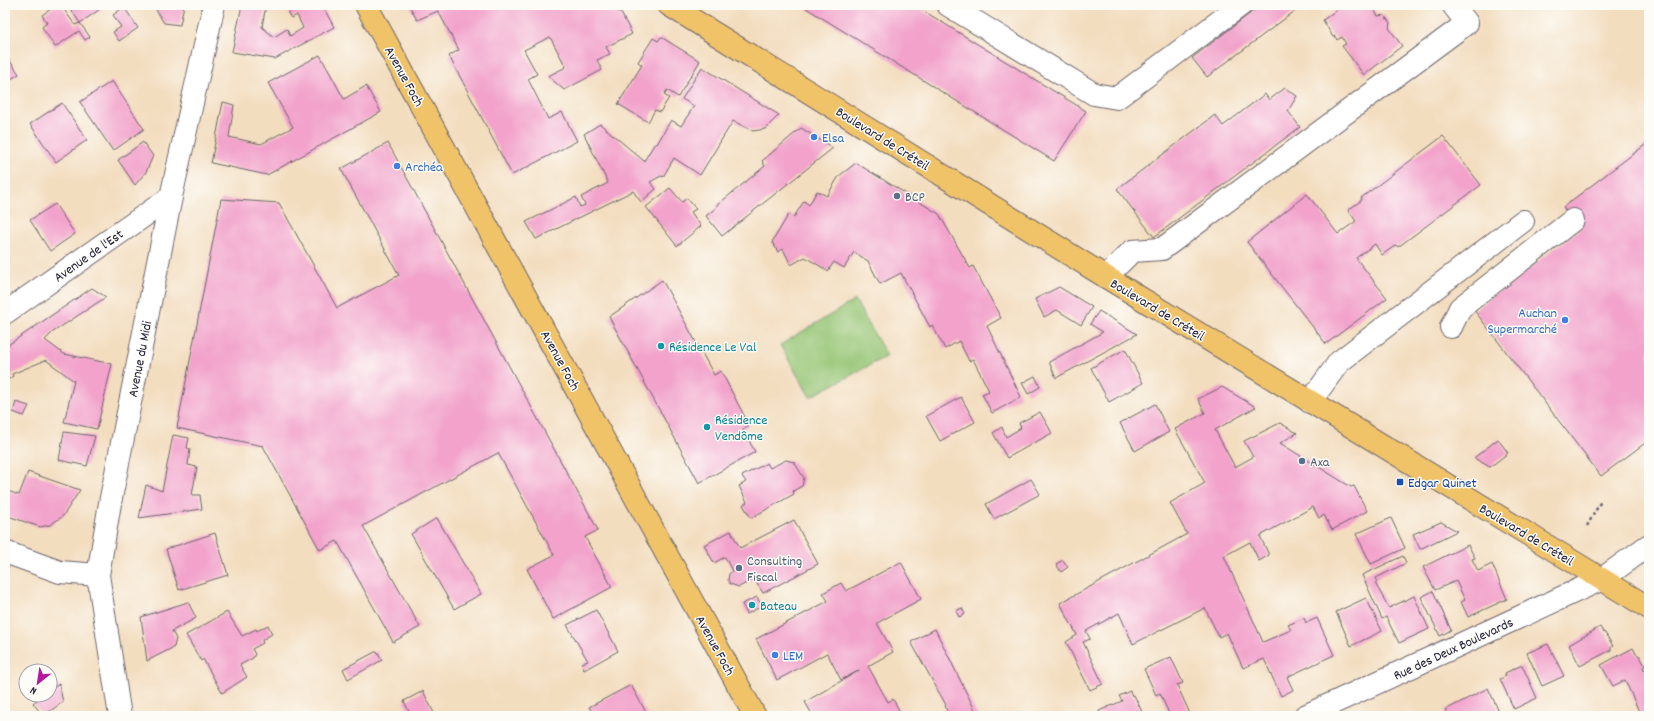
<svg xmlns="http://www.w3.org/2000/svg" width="1654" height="721" font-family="Dekko,sans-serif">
	<rect width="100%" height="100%" fill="#fdfcf7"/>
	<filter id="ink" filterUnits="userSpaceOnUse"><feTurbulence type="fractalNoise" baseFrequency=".025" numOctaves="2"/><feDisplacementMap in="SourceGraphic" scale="8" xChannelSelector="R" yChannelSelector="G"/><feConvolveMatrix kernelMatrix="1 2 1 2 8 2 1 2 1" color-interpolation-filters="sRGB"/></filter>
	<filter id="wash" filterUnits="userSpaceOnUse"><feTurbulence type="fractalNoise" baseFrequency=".012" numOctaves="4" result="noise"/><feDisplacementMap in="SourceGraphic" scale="16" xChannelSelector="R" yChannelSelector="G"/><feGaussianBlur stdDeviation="0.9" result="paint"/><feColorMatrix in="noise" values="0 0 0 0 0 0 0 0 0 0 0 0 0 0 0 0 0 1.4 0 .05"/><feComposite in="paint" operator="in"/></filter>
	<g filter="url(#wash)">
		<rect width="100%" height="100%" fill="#f3ddbf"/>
		<polygon fill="#96c574" stroke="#5c7458" points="855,300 887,356 810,397 780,345"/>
		<g id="blocks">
			<g fill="#f2a2cb">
				<polygon points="57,5 61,5 75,25 80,23 90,37 85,40 79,31 55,47 42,27 47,23 42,15"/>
				<polygon points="68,5 106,5 80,23"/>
				<polygon points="153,5 184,5 180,25 164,23"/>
				<polygon points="242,5 266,5 262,27 274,37 287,29 290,36 303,28 297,15 291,18 288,13 293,10 290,5 322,5 334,27 275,59 232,52"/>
				<polygon points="409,5 443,5 445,7 449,5 608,5 621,13 632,34 606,47 610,54 597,60 602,70 564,90 548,76 566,67 550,37 524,50 537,74 528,79 548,119 562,112 577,141 512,175 449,56 459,50 438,11 417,20"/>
				<polygon points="801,5 914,5 1086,111 1054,161"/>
				<polygon points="1261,5 1303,5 1207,77 1192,58"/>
				<polygon points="1343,5 1371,5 1378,16 1384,15 1390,23 1389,28 1402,46 1364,75 1342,46 1346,44 1342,37 1337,40 1335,36 1333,37 1323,20"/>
				<polygon points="124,7 138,28 119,41 113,32 121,27 113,15"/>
				<polygon points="661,37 700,61 678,97 667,90 664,95 669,98 660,112 655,110 648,122 618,104 642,65 638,62 653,38 658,41"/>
				<polygon points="5,54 19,74 5,83"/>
				<polygon points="320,55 344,99 366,86 381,112 267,175 211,163 223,102 234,105 229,137 261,144 293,127 268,83"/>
				<polygon points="702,67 779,115 765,129 753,131 733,121 700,175 674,158 663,177 661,176 650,182 656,189 641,202 633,191 536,239 526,222 576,197 580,207 585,205 581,197 608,183 584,134 600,124 644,161 655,143 657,144 671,120 681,126 694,106 682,99"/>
				<polygon points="112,81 144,129 113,151 80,102"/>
				<polygon points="1285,88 1297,96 1288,111 1300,127 1154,237 1117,189 1215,115 1223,126 1265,94 1269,100"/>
				<polygon points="62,103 87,140 56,162 30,124"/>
				<polygon points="801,128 833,148 722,236 706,216 717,207 716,206 765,166 762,161"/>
				<polygon points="1443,136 1481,185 1398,247 1396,245 1382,255 1375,244 1356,258 1387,298 1326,344 1247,242 1307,194 1338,234 1356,221 1348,210 1362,200 1361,198"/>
				<polygon points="143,142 153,156 146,172 135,185 118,160"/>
				<polygon points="1649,142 1649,440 1601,476 1474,310 1580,229 1563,207"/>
				<polygon points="388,143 598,530 585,537 612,587 553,619 527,569 554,555 498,453 363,526 420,627 393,642 337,541 320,550 263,446 177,428 221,199 279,203 337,308 399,275 341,169"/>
				<polygon points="856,163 939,214 970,268 973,266 1001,318 987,326 1021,397 992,413 982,394 989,391 973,359 969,361 959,341 945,349 932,325 930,327 901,273 880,284 868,261 854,252 844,268 834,262 828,271 805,257 791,265 783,249 778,252 772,242 789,214 794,217 804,201 809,205 817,191 827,196 839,176"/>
				<polygon points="670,188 682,202 687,198 696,209 691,212 701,226 677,246 646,207"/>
				<polygon points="55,204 75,234 50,251 30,220"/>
				<polygon points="662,280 714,375 721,371 749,425 743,429 755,452 699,483 609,317"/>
				<polygon points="1059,287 1092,307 1081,325 1057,310 1044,317 1035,299"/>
				<polygon points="92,288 106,297 53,332 45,340 64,354 112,364 97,429 64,422 74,381 46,360 12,374 13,376 5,382 5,347"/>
				<polygon points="1099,311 1137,334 1056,378 1049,362 1103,332 1090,324"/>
				<polygon points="1125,349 1143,383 1109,402 1091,368"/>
				<polygon points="1035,376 1040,387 1028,394 1022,383"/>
				<polygon points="1222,387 1256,407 1215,430 1235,467 1253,457 1244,441 1280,423 1297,433 1280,443 1351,487 1354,486 1367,511 1332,530 1324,515 1319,518 1313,507 1260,536 1269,555 1259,561 1250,542 1224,556 1263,642 1291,630 1288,625 1304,618 1306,623 1317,618 1334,655 1287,677 1293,690 1281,696 1264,659 1243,668 1227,633 1219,637 1205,608 1133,644 1119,613 1086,631 1090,639 1083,642 1103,684 1090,690 1066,642 1077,635 1060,603 1187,534 1170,503 1205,483 1175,429 1205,413 1198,399"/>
				<polygon points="961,397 975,422 940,441 926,416"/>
				<polygon points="16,402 29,406 24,416 13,412"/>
				<polygon points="1155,404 1169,432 1135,451 1120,423"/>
				<polygon points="1040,412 1052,433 1007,458 993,433 1002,427 1006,437 1021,428 1019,423"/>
				<polygon points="64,432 95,436 87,466 59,460"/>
				<polygon points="173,435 189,438 187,448 190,449 188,465 197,467 192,495 200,495 202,509 139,518 146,485 162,491"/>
				<polygon points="1498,439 1508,453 1490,467 1474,458"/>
				<polygon points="786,460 794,462 804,478 802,486 793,491 794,494 751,518 743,505 747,502 739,486 746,482 742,476 767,463 770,468"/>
				<polygon points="28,472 80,490 63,516 50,525 40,527 5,515 5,490 19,495"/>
				<polygon points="1031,479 1040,494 994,519 986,504"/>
				<polygon points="437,518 481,594 454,609 411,534"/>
				<polygon points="1391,518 1405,548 1371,564 1356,534"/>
				<polygon points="794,520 818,564 763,593 754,579 739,587 730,584 728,580 729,574 732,571 725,557 714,563 704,545 731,531 740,548"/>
				<polygon points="1441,522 1457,531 1420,549 1413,534"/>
				<polygon points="215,533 228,575 179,590 166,549"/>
				<polygon points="1468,545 1475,558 1472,559 1478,571 1492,564 1507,599 1468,617 1461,602 1465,600 1456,581 1435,590 1423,567"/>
				<polygon points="1403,556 1406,563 1376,578 1377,582 1375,583 1389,608 1414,596 1429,629 1399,643 1386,617 1382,619 1362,575"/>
				<polygon points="1063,560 1068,567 1061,572 1056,564"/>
				<polygon points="901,562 921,599 877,623 893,652 868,666 888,702 893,699 902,716 813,716 805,702 860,670 841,680 827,653 777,680 756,639 828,601 823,593 841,583 846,591"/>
				<polygon points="1433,591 1451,630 1440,636 1421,597"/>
				<polygon points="757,597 762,606 747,614 742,604"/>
				<polygon points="1366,598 1382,631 1351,646 1336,612"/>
				<polygon points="188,602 196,618 172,631 176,639 174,647 147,661 141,617"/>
				<polygon points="962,608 965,614 959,617 956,611"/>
				<polygon points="596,610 618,651 584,670 582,663 588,661 567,625"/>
				<polygon points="227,612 242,636 256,629 257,631 268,625 272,634 262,640 263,643 252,649 255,654 253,658 240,665 247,677 222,693 203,659 201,661 186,635"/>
				<polygon points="1600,627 1604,633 1605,633 1613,646 1611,647 1611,650 1580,666 1569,645"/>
				<polygon points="935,629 967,694 978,716 949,716 945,706 946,705 911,642"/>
				<polygon points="1548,644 1564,676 1542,686 1527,653"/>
				<polygon points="1633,648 1636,654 1640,656 1645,666 1643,667 1644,670 1649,667 1649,716 1641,716 1625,680 1613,686 1601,665"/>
				<polygon points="377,651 382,660 348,679 343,669"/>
				<polygon points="1171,657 1183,683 1177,685 1191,716 1170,716 1160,693 1156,695 1144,669"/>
				<polygon points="1522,665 1537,698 1514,709 1500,679 1506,676 1505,673"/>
				<polygon points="59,684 63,702 43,716 33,703 43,695 50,695 50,690"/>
				<polygon points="631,685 648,716 594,716 589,707"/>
				<polygon points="1488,688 1501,716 1448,716 1445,710"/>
				<polygon points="423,691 435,715 433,716 411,716 404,701"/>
				<polygon points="1130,691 1132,696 1134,695 1144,716 1101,716 1099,711 1122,701 1119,696"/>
			</g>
		</g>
	</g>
	<g filter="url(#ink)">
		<use href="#blocks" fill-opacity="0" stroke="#6b6369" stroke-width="1"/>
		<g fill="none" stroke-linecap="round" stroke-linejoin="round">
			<defs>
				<g id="minor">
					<polyline points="948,5 1094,94 1117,98 1241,5"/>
					<polyline points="1106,277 1132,251 1162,249 1467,23 1453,5"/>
					<polyline points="5,313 171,197"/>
					<polyline points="1451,327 1460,308 1573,220"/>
					<polyline points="1310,402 1339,362 1523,221"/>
					<polyline points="5,552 60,572 98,575"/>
					<polyline points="120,716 98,575 110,503 171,197 214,5"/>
					<polyline points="1305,716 1602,579 1649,545"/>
				</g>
				<g id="major">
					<polyline points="366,5 755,716"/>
					<polyline points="669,5 1106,277 1649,608"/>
				</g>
			</defs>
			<use href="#minor" stroke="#6b6369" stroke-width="24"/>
			<use href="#major" stroke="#6b6369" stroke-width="24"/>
			<polyline stroke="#6b6369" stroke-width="2.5" stroke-dasharray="3 3" stroke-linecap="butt" points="1587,526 1601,501"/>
			<use href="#minor" stroke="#fff" stroke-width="22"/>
			<use href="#major" stroke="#f1c369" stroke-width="22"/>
		</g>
	</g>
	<g fill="#3f7fe0" stroke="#fdfcf7" stroke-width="1.5">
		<circle cx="814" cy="137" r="4"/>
		<circle cx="397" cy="166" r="4"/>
		<circle cx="1565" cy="320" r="4"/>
		<circle cx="775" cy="655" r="4"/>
	</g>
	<g fill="#5c6f8a" stroke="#fdfcf7" stroke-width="1.5">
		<circle cx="897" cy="196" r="4"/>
		<circle cx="1302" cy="461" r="4"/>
		<circle cx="739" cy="568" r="4"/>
	</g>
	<g fill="#0f9aa8" stroke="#fdfcf7" stroke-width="1.5">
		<circle cx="661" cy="346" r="4"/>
		<circle cx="707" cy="427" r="4"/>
		<circle cx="752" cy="605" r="4"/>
	</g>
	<rect fill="#1a4fb4" stroke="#fdfcf7" stroke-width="1.5" x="1396" y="478" width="8" height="8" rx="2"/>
	<g text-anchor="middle" stroke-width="3" stroke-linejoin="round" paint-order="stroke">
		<g font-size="14" fill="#22223b" stroke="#fdfcf7">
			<text transform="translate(405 76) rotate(61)" y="5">Avenue Foch</text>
			<text transform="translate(883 138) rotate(32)" y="5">Boulevard de Créteil</text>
			<text transform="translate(88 255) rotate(-35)" y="5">Avenue de l'Est</text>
			<text transform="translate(1158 309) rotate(31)" y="5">Boulevard de Créteil</text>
			<text transform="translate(139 359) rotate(-79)" y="5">Avenue du Midi</text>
			<text transform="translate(561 360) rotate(61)" y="5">Avenue Foch</text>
			<text transform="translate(1527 534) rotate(31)" y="5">Boulevard de Créteil</text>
			<text transform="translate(716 645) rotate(61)" y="5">Avenue Foch</text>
			<text transform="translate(1453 648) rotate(-25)" y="5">Rue des Deux Boulevards</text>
		</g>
		<g font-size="14" fill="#366cbe" stroke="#fdfcf7" text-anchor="start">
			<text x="822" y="142">Elsa</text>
			<text x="405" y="171">Archéa</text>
			<text x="1557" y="317" text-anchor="end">Auchan<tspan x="1557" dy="16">Supermarché</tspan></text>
			<text x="783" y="660">LEM</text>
		</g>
		<g font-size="14" fill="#4e5e75" stroke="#fdfcf7" text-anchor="start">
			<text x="905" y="201">BCP</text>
			<text x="1310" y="466">Axa</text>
			<text x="747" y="565">Consulting<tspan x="747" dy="16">Fiscal</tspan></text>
		</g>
		<g font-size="14" fill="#0d838f" stroke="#fdfcf7" text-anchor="start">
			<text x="669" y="351">Résidence Le Val</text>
			<text x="715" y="424">Résidence<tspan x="715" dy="16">Vendôme</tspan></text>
			<text x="760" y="610">Bateau</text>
		</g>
		<g font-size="14" fill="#164399" stroke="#fdfcf7" text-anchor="start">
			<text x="1408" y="487">Edgar Quinet</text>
		</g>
	</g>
	<rect width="1654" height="721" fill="none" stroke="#fdfcf7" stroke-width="20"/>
	<g transform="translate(38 683) rotate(210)"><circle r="19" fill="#fdfcf7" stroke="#a5a5ac"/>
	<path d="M0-3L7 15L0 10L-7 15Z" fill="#b5179e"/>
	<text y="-6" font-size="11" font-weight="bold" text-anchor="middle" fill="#22223b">N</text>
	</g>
</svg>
